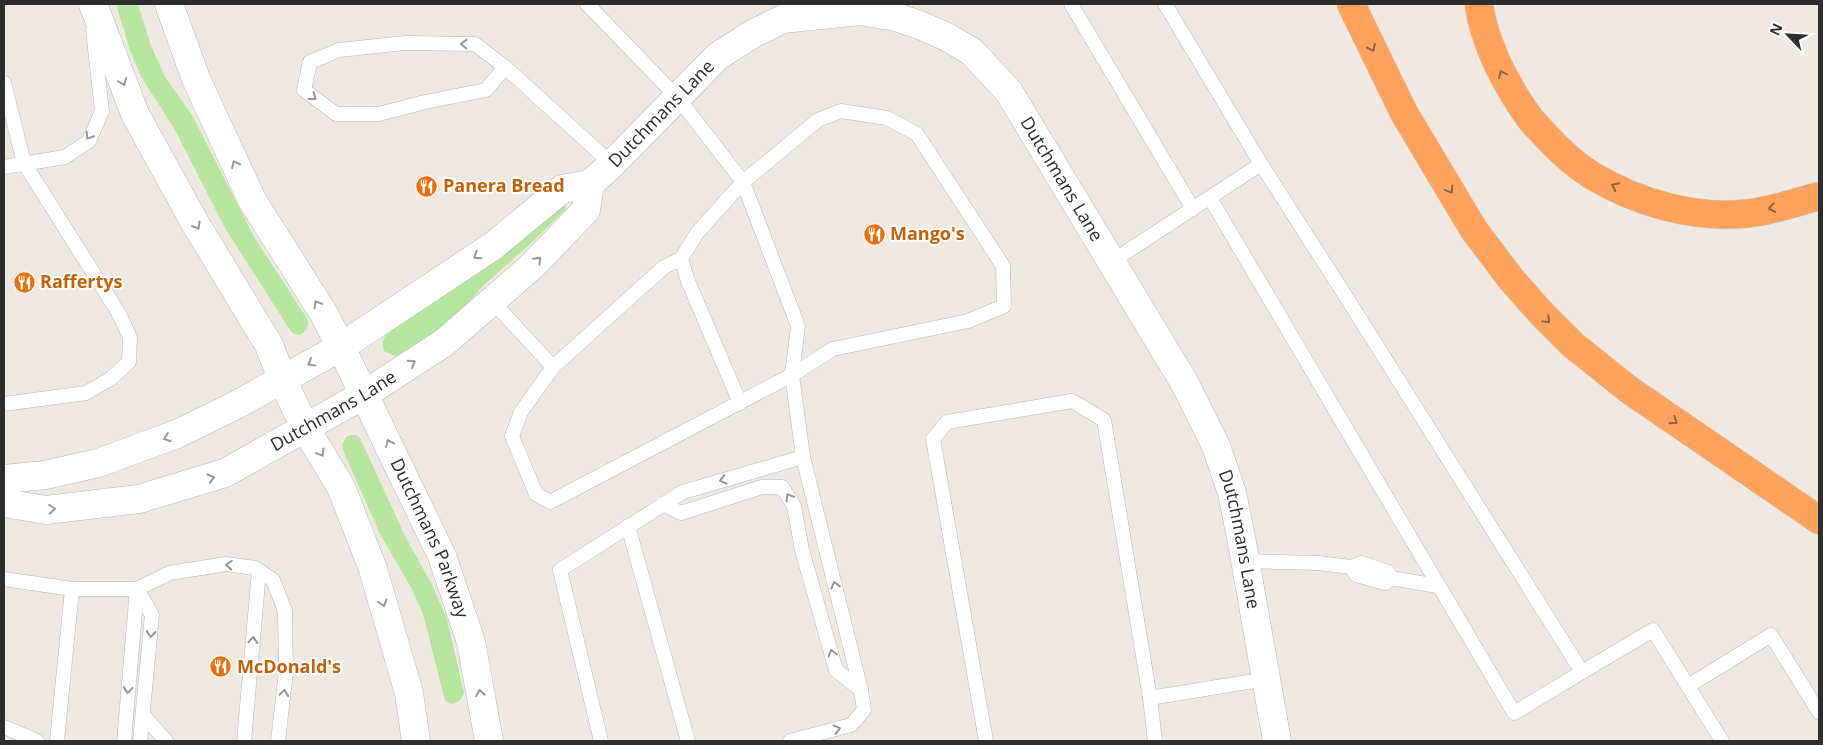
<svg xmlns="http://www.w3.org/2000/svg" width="1823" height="745" font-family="'Open Sans',sans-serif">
	<rect width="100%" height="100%" fill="#efe9e1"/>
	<g fill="#b6e59e">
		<path d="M116 4H138L151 46 165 77 192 115 254 237 308 320C309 328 306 332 300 335L292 333 288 327 225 228 174 128 141 77 130 50Z"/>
		<path d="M559 206H565L566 209 530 244 483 286 453 320 408 353 395 356 384 351C381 342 384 337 389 331Z"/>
		<path d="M351 435H356L360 438 405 536 432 585 447 619 464 693C461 700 459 703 451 704L445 700 423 614 412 589 380 534 345 455 342 445 346 437Z"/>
	</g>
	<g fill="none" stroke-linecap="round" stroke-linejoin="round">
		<defs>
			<g id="lane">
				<polyline points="587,4 678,98 743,182 798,326 792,375 803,457 861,690 864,710 851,725 790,741"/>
				<polyline points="1071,4 1193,209"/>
				<polyline points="505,67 486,90 425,102 379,114 336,114 304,90 310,62 339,50 405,43 475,44 505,67 612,164"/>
				<polyline points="4,83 24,163 118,312 130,337 129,362 110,379 86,393 4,404"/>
				<polyline points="4,167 65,157 89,141 102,111 93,30"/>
				<polyline points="1210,198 1514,713 1582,672 1350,303 1261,164"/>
				<polyline points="1111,262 1261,164 1165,4"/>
				<polyline points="492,301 553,367 521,412 512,436 536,494 550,502 792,375 833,349 968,321 1004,306 1003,266 917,134 887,118 841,111 818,120 743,182 697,233 681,259 688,281 740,403"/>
				<polyline points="553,367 664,267 681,259"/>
				<polyline points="663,504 681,513 762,487 782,487 794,506 802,550 836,670 861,690"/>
				<polyline points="628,526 688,741"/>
				<polyline points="1245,561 1318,563 1351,567 1361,563 1388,572 1391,578 1385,583 1356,575 1351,567"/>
				<polyline points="1391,578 1438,586"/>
				<polyline points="4,579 72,589 57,741"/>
				<polyline points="72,589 137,589 170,573 226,564 255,568 273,580 285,611 286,671 278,741"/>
				<polyline points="137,589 152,615 140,741"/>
				<polyline points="1582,672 1653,630 1722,741"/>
				<polyline points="1688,686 1771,635 1819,712"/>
				<polyline points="1150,698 1266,679"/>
				<polyline points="143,715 166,741"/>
				<polyline points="4,727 37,741"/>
				<polyline points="124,741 137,589"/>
				<polyline points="244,741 259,571"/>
				<polyline points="601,741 560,570 683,492 803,457"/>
				<polyline points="986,741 933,439 947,422 1072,401 1104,420 1150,698 1155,741"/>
			</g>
			<g id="street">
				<path id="s1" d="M4 479 45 475 98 463 177 434 236 405 341 347 493 246 562 189 590 184 612 164 718 56 754 33 783 19 860 11 896 17 922 26 947 37 972 52 1009 92 1184 382 1216 446 1232 493 1241 537 1277 741"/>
				<path id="s2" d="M4 503 46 510 139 499 225 473 365 394 445 342 532 266 586 210 590 184"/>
			</g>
			<g id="secondary">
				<polyline points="93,4 135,114 195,223 269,345 282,379 305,428 341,487 373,569 409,693 416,741"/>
				<path id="s3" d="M169 4 196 79 252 200 324 314 341 347 442 556 471 642 489 741"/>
			</g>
			<g id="highway">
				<polyline points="1351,4 1404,113 1474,230 1511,279 1540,312 1573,345 1628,389 1819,520"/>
				<path d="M1479 4C1481 24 1490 47 1498 65 1507 83 1517 101 1529 117 1534 124 1541 130 1547 137 1560 151 1576 166 1593 176 1636 202 1691 218 1742 214 1768 212 1794 203 1819 196"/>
			</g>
		</defs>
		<use href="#lane" stroke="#b4b7c1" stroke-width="15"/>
		<use href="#street" stroke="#b4b7c1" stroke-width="29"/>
		<use href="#secondary" stroke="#b4b7c1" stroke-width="29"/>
		<use href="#highway" stroke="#c9c9c9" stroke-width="29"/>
		<use href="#lane" stroke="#fff" stroke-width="14"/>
		<use href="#street" stroke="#fff" stroke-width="28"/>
		<use href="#secondary" stroke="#fff" stroke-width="28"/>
		<use href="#highway" stroke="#ffa35c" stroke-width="28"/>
	</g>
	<defs><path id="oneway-chevron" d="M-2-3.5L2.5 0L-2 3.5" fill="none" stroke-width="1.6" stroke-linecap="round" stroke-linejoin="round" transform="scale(1.25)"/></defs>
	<g stroke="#969696">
		<use href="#oneway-chevron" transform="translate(464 44) rotate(-179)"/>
		<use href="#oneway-chevron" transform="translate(123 82) rotate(69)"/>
		<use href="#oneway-chevron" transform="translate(313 97) rotate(37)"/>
		<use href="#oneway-chevron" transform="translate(89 136) rotate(122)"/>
		<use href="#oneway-chevron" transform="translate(235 164) rotate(-115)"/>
		<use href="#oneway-chevron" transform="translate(197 226) rotate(59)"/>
		<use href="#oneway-chevron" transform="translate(477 256) rotate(146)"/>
		<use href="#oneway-chevron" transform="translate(538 260) rotate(-46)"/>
		<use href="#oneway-chevron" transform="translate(317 304) rotate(-122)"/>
		<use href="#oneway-chevron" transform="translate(311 363) rotate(151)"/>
		<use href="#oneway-chevron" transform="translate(412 363) rotate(-33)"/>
		<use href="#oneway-chevron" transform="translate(167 438) rotate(160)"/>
		<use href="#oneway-chevron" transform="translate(389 443) rotate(-115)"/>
		<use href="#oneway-chevron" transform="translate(321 453) rotate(59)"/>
		<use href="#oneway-chevron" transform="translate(211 478) rotate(-17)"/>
		<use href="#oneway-chevron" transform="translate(723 480) rotate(164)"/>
		<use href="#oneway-chevron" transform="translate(789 497) rotate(-122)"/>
		<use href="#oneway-chevron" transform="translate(52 509) rotate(-5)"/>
		<use href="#oneway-chevron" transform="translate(229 565) rotate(-177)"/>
		<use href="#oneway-chevron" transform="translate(835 585) rotate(-104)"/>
		<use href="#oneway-chevron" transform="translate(383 603) rotate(74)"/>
		<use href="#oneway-chevron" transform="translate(151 634) rotate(95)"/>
		<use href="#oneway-chevron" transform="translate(253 640) rotate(-85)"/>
		<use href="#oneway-chevron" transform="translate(832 653) rotate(-106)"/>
		<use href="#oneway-chevron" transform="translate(128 690) rotate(95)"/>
		<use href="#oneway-chevron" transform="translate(284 693) rotate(-84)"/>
		<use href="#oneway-chevron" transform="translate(480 693) rotate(-100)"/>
		<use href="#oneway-chevron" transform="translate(837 729) rotate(-15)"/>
	</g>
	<g stroke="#8c6343">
		<use href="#oneway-chevron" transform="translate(1372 48) rotate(64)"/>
		<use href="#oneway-chevron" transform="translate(1502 74) rotate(-115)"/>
		<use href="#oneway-chevron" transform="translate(1615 186) rotate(-154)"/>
		<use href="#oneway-chevron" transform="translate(1450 190) rotate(59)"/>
		<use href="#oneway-chevron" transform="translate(1772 208) rotate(170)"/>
		<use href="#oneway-chevron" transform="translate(1547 320) rotate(45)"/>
		<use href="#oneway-chevron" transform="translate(1674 421) rotate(34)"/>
	</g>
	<defs>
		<symbol id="restaurant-disc" viewBox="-11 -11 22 22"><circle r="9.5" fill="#e8710a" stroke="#fff"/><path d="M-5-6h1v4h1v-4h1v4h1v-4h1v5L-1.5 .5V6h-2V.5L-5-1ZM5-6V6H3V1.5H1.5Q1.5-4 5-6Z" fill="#fff"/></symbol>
	</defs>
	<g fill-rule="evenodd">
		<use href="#restaurant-disc" x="414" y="174" width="25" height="25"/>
		<use href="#restaurant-disc" x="862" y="222" width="25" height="25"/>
		<use href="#restaurant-disc" x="12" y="270" width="25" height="25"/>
		<use href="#restaurant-disc" x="208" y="654" width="25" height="25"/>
	</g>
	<g text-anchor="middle" stroke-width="4" stroke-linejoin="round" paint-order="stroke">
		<g font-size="18" fill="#2e2e2e" stroke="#fff">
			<text dy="6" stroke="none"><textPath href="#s1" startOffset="766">Dutchmans Lane</textPath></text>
			<text dy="6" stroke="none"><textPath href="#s1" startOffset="1276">Dutchmans Lane</textPath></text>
			<text dy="6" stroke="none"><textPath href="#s2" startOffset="351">Dutchmans Lane</textPath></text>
			<text dy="6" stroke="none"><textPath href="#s3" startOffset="596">Dutchmans Parkway</textPath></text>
			<text dy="6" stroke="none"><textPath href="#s1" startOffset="1681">Dutchmans Lane</textPath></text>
		</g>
		<g font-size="18" font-weight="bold" fill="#c56008" stroke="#fff" text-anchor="start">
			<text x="443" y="192">Panera Bread</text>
			<text x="890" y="240">Mango's</text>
			<text x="40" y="288">Raffertys</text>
			<text x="237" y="673">McDonald's</text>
		</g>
	</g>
	<rect width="1823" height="745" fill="none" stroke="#2e2e2e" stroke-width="10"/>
	<g transform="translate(1788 35) rotate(295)" stroke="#ffffff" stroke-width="4" paint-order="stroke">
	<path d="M0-4L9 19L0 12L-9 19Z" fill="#2e2e2e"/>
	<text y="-8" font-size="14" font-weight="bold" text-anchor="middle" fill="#2e2e2e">N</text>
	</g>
</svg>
